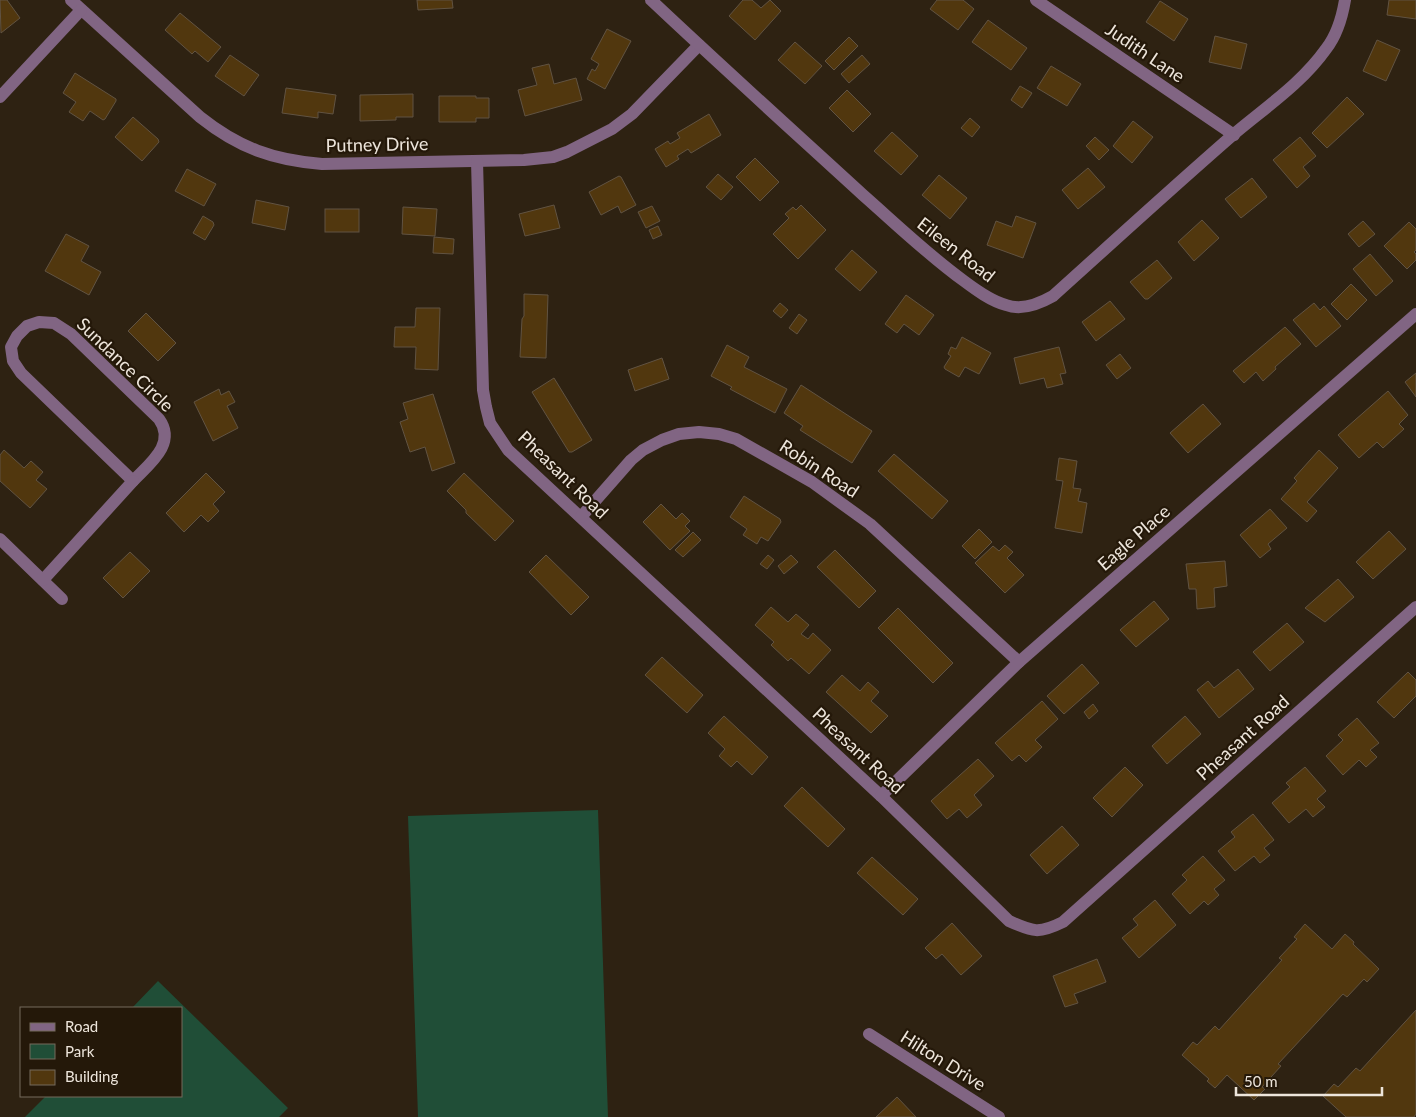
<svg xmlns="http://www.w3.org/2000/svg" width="1416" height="1117" font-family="Lato,sans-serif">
	<rect width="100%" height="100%" fill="#2e2212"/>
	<g fill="#204e37">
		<polygon points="598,810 608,1117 418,1117 408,816"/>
		<polygon points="158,981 288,1108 279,1117 25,1117 46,1096 181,1096 181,1008 132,1008"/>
	</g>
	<g fill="#51370e" stroke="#615342">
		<polygon points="0,0 7,0 20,18 1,33"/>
		<polygon points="417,0 452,0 453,8 418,10"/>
		<polygon points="743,0 752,0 761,8 770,0 781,11 755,40 729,16"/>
		<polygon points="937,0 963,0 974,9 958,30 930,9"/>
		<polygon points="1389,0 1416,0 1416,19 1387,15"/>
		<polygon points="1160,1 1188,19 1174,41 1146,22"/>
		<polygon points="180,13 221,47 208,62 195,51 192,54 165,30"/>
		<polygon points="988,20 1027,48 1011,70 972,42"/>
		<polygon points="607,29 631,41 605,89 587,79 592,69 595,71 599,64 591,59"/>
		<polygon points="1215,36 1247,44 1241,69 1209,62"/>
		<polygon points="849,37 858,46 834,70 825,61"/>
		<polygon points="1377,40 1400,50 1386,81 1363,71"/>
		<polygon points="795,42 822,66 805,84 778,60"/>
		<polygon points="230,55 259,75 244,96 215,76"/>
		<polygon points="862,55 870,64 849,83 841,74"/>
		<polygon points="549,64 554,84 576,78 582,100 525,116 518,90 537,85 532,68"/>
		<polygon points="1051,66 1081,84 1067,106 1037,88"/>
		<polygon points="75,73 116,99 116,101 105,119 103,120 90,111 83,121 69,112 76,102 63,93"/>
		<polygon points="1020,86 1032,93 1022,108 1011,100"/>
		<polygon points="286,88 336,95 333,114 318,112 318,118 282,113"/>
		<polygon points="847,90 871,114 853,132 829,108"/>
		<polygon points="413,94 413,117 396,117 396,120 360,121 360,95"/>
		<polygon points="439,96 476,96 476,98 489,98 489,118 476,118 476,122 439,122"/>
		<polygon points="1347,97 1364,114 1327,148 1312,133"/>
		<polygon points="709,114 721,135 691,153 688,149 677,156 679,159 666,167 655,149 668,141 670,144 680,138 677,133"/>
		<polygon points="133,117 158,139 159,142 142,161 115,137"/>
		<polygon points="970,118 980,127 972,137 961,128"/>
		<polygon points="1133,121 1153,137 1132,163 1113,146"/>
		<polygon points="892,132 918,156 901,175 874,151"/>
		<polygon points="1095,137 1109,150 1099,160 1086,146"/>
		<polygon points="1300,137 1316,156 1303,167 1310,176 1297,188 1273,160"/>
		<polygon points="755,158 779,182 760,201 736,177"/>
		<polygon points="1088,168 1105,187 1078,209 1062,190"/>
		<polygon points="187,169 216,184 204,206 175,191"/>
		<polygon points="718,174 733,187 721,200 706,187"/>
		<polygon points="939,175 967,198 950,219 922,195"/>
		<polygon points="619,176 621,177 636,205 621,213 618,206 601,215 589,192"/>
		<polygon points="1252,178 1267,197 1241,218 1225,199"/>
		<polygon points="256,200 289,207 285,230 252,223"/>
		<polygon points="554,205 560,228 525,236 519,214"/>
		<polygon points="801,205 826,230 798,259 773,234 789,218 785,214 793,207 796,210"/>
		<polygon points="652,206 660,221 646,228 638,212"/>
		<polygon points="403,207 437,209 435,236 402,234"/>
		<rect x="325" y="209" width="34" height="23"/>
		<polygon points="203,216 213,222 214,225 205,240 193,233"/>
		<polygon points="1016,216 1036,223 1023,258 987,245 996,221 1012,227"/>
		<polygon points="1202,220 1219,238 1194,261 1178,242"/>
		<polygon points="1363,221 1375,234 1359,247 1348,234"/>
		<polygon points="1409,222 1416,229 1416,250 1414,252 1416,254 1416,260 1407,269 1384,246"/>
		<polygon points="658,226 662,235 653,239 649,230"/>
		<polygon points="66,234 89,246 81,261 101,272 89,295 45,271"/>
		<polygon points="434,237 454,239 453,254 433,253"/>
		<polygon points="852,250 877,272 860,291 835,269"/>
		<polygon points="1370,254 1393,281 1376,296 1353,269"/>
		<polygon points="1157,260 1172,278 1148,299 1145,299 1130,282"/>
		<polygon points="1351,284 1367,300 1347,320 1331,304"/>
		<polygon points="524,294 548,295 546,358 520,357 522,319 524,316"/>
		<polygon points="906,295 934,315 919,335 904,324 897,333 885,324"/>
		<polygon points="1110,301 1125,319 1096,341 1082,322"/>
		<polygon points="780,303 788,310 781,318 773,311"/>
		<polygon points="1314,303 1320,310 1324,306 1341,326 1316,347 1293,320"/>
		<polygon points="416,308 440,308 438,370 415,369 416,347 394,347 395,327 415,327"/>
		<polygon points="146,313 176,343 158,361 128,331"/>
		<polygon points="799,314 807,320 797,334 789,328"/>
		<polygon points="1285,327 1301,344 1275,367 1276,369 1263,381 1256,372 1244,383 1233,371"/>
		<polygon points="962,337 991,353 979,374 965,367 959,377 945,369 944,367 951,356 948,354 951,347 956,349"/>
		<polygon points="727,345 749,357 744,367 787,389 775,413 730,389 732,387 711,376"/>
		<polygon points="1059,347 1066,373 1060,374 1063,384 1047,388 1044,378 1020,384 1014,358"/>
		<polygon points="1120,354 1131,368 1117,379 1106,365"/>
		<polygon points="662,358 669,379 635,391 628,370"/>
		<polygon points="1416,373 1416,397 1405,382"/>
		<polygon points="554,378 592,440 572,452 569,452 532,392"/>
		<polygon points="801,385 872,431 852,463 800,430 803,426 784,413"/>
		<polygon points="219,389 221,395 229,391 235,402 227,406 238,428 213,441 194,402"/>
		<polygon points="1388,391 1408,415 1399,424 1404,429 1383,448 1377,442 1359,458 1338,435"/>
		<polygon points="433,394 455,463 432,471 425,447 410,452 400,422 408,419 403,403"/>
		<polygon points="1203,404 1221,424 1188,453 1170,433"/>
		<polygon points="4,450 24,468 31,461 43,472 36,480 47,489 30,508 0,481 0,455"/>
		<polygon points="1319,450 1338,468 1307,502 1317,511 1307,522 1281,499 1297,481 1294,478"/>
		<polygon points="894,454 948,501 932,519 878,471"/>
		<polygon points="1059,458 1077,461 1073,488 1081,489 1078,501 1087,503 1082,533 1055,528 1063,481 1056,480"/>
		<polygon points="206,473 225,492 213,504 219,511 208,522 201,515 184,532 166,513"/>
		<polygon points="464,473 514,521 495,541 466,513 466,510 447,491"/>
		<polygon points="744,496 780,519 781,522 768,541 761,537 757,544 743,535 747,529 730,517"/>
		<polygon points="661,504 676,519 682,513 690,521 685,526 690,531 670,550 643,522"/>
		<polygon points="1270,509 1287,528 1268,544 1271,549 1260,558 1240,535"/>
		<polygon points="979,529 992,542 975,559 962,546"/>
		<polygon points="1389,531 1406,549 1373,579 1356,562"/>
		<polygon points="693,532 701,540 683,557 675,550"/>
		<polygon points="1005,545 1013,552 1007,558 1024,575 1005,593 975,563 993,546 999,551"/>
		<polygon points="835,550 876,591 859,608 817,567"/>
		<polygon points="130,552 150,571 123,598 103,578"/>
		<polygon points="546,555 589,597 571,615 529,572"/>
		<polygon points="768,555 774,560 767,569 760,564"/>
		<polygon points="791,555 798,562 784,574 778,566"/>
		<polygon points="1225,561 1227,586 1214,588 1215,607 1197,609 1196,589 1189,589 1186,564"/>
		<polygon points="1338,579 1354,597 1325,622 1305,608"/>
		<polygon points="1154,601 1169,619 1136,647 1120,630"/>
		<polygon points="771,607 788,622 796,614 809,625 801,634 808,639 813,633 831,650 809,674 791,658 788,661 771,645 774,642 755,625"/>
		<polygon points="898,608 953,663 933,683 878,628"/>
		<polygon points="1287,623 1304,642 1270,671 1253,652"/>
		<polygon points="662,657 703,695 687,713 645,675"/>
		<polygon points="1082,664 1099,683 1064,714 1047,696"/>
		<polygon points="1238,669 1254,689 1219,718 1197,690 1208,681 1214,688"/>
		<polygon points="1408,672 1416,680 1416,696 1394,718 1377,702"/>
		<polygon points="842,675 860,691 868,682 879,692 871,701 888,716 871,733 826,692"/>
		<polygon points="1042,701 1058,719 1035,740 1042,747 1026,762 1019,755 1012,761 995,743"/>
		<polygon points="1093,704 1098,711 1089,719 1084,712"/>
		<polygon points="724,716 768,757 752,775 737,761 731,767 719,756 725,749 708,733"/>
		<polygon points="1185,716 1201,734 1167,764 1152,746"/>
		<polygon points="1357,718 1379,743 1370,750 1377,757 1366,767 1359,760 1343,775 1326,756 1343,740 1338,735"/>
		<polygon points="978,759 994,776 974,795 982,805 967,818 959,809 947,819 931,801"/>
		<polygon points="1125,767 1143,785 1112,817 1093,798"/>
		<polygon points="1305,767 1326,791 1317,799 1325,807 1313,817 1306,809 1289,823 1272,803 1290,787 1286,783"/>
		<polygon points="802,787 845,829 828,847 784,806"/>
		<polygon points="1253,814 1274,840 1264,848 1270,855 1260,863 1254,856 1235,871 1218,851 1235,837 1231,832"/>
		<polygon points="1062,826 1079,845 1047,874 1030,855"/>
		<polygon points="1203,856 1225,880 1214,889 1219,895 1208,905 1204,901 1190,914 1172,894 1187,880 1182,875"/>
		<polygon points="872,857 918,899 903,915 857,873"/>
		<polygon points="1155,900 1176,925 1139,958 1122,938 1138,925 1133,919"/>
		<polygon points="952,923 982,956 961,975 942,954 936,959 925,948"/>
		<polygon points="1305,924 1332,949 1345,934 1354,942 1353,944 1379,969 1367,982 1364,979 1347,997 1343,994 1278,1064 1281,1066 1262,1087 1265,1089 1254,1100 1227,1075 1215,1088 1207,1081 1209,1079 1182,1055 1193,1042 1197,1045 1215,1026 1219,1030 1282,960 1279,958 1297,939 1294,937"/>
		<polygon points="1097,959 1106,982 1074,994 1078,1003 1065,1007 1053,976"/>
		<polygon points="1416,1010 1416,1114 1414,1117 1346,1117 1323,1096 1334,1084 1338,1087 1356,1068 1360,1071"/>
		<polygon points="897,1097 916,1117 876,1117"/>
	</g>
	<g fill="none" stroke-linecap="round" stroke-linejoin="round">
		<g stroke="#816583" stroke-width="12">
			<path d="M71 0 200 117C239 148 273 160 322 164L524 160 553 157 567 152 612 129 632 114 699 45"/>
			<path d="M651 0C721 66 792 130 863 195 896 224 928 255 964 281 976 290 991 301 1006 305 1022 311 1039 304 1053 296 1113 242 1173 187 1234 134 1266 107 1302 83 1326 49 1337 35 1342 18 1345 0"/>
			<polyline points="1036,0 1234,135"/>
			<polyline points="0,97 81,10"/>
			<path d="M477 161 483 390 486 407 490 423 508 450 881 796 1009 921C1033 932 1039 934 1063 922L1416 607"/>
			<path d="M39 322 54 323 71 334 159 419C177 444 149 464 133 481L21 373 13 361 11 347 17 336 27 326Z"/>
			<polyline points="581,517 631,460 643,450 662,440 679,434 699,432 719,434 736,439 812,482 870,524 1019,662"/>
			<polyline points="0,539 62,599"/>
			<polyline points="43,580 133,481"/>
			<polyline points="881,796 1019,662 1416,314"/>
			<polyline points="869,1034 999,1117"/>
		</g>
	</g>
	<g text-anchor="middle" stroke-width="4.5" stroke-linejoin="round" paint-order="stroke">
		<g font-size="18" fill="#ede5db" stroke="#241809">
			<text transform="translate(1145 53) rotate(34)" y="6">Judith Lane</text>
			<text transform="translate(377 145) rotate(-1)" y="6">Putney Drive</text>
			<text transform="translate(956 250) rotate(38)" y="6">Eileen Road</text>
			<text transform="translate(125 365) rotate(44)" y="6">Sundance Circle</text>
			<text transform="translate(819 469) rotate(33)" y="6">Robin Road</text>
			<text transform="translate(563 475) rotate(44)" y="6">Pheasant Road</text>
			<text transform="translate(1134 538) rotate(-41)" y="6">Eagle Place</text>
			<text transform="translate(1243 738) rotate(-42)" y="6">Pheasant Road</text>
			<text transform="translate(858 751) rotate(43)" y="6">Pheasant Road</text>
			<text transform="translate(943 1061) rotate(32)" y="6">Hilton Drive</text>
		</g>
	</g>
	<rect x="20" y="1007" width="162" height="90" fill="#241809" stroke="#746a5d"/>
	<rect x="30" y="1023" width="25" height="8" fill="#816583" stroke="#746a5d"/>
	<text x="65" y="1032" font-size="15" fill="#ede5db">Road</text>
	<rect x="30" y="1044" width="25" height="15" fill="#204e37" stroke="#746a5d"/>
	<text x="65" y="1057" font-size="15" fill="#ede5db">Park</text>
	<rect x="30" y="1070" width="25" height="15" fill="#51370e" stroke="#746a5d"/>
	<text x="65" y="1082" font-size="15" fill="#ede5db">Building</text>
	<path d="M1236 1087v8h146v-8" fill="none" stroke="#ede5db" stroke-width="2.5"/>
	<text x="1244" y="1087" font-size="15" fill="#ede5db" stroke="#241809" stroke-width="4" paint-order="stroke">50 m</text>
</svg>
